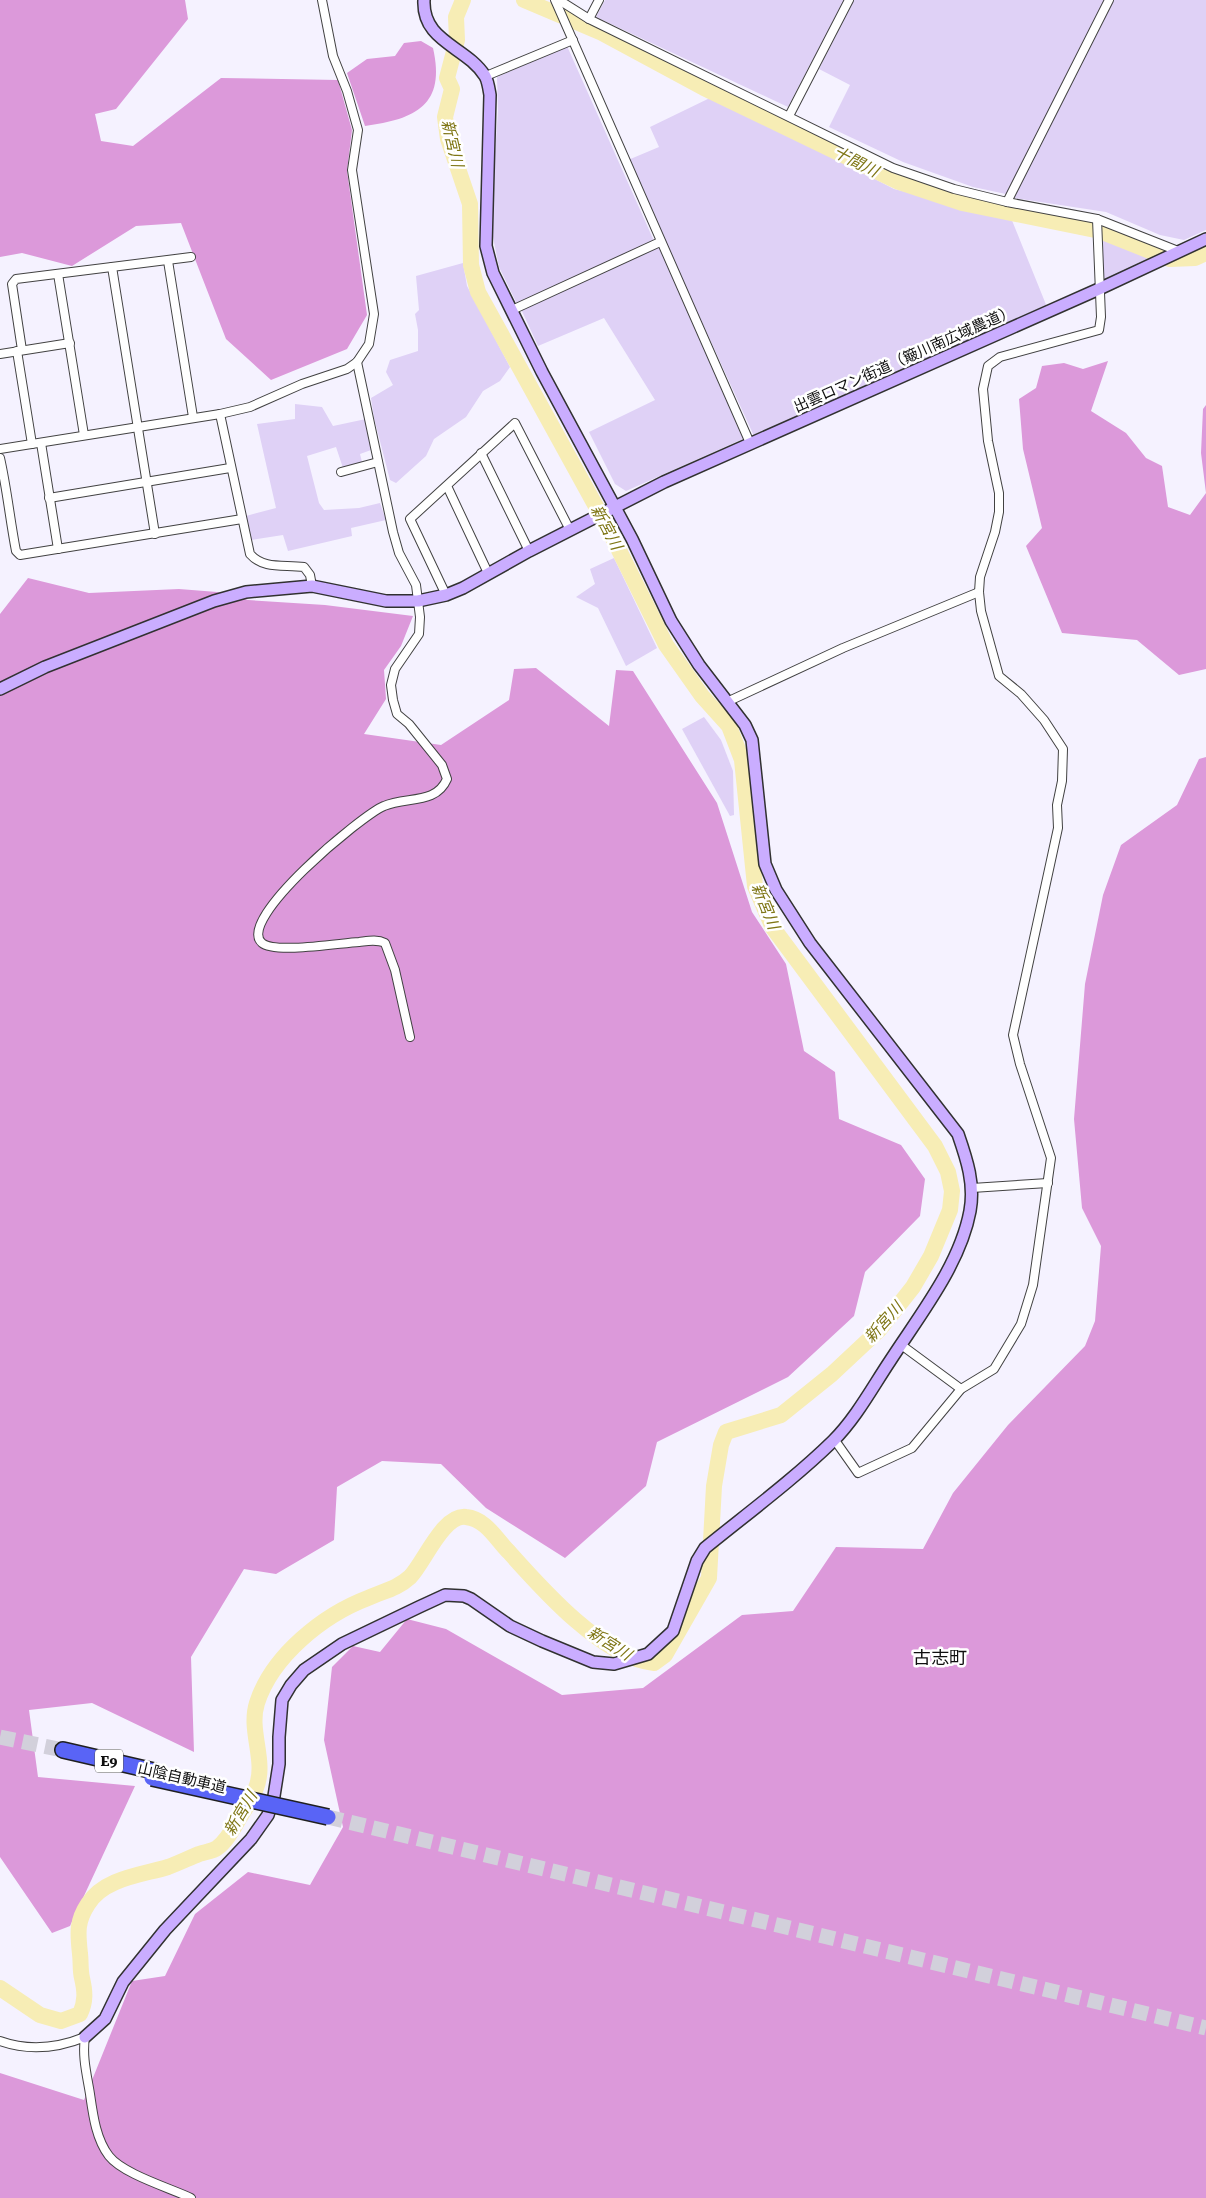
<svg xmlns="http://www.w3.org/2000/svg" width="1206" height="2198" font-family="'Roboto Serif','Noto Sans JP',serif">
	<rect width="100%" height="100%" fill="#f5f2ff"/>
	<g fill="#dfd1f6">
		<polygon points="605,0 844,0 788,107 596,17"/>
		<polygon points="854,0 1105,0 1006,194 973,187 903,162 829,127 850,85 819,69"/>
		<polygon points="1114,0 1206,0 1206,230 1184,240 1160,235 1106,212 1014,198"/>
		<polygon points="567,46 654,241 517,304 499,267 492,232 492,197 498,111 497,77"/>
		<polygon points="714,96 894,189 1011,218 1047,307 754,436 628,160 659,147 650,127"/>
		<polygon points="1101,235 1152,257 1103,281"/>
		<polygon points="659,247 743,439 626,491 615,484 589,432 655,400 604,318 538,346 521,309"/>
		<polygon points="463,263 467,286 510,367 500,381 483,391 466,417 434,439 426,456 396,483 390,480 374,418 371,398 393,385 386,372 390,360 418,351 418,330 415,314 419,310 416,276"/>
		<polygon points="295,404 322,407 333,426 366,419 371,450 360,454 362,462 343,468 336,447 307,456 319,503 324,510 359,508 380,503 386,520 351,528 352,536 288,551 283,535 251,540 246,516 276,508 257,424 295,419"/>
		<polygon points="614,558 657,648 626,666 598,608 576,597 595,584 590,569"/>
		<polygon points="704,717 721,740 733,771 734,815 730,816 682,729"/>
	</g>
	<g fill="#dc99da">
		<polygon points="0,0 185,0 188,19 116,109 95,114 101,141 133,146 221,78 338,80 352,130 347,171 367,315 347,349 271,380 226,339 181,223 136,226 72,266 22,253 0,257"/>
		<path d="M421 41 433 48C446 105 416 119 365 126L347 73 367 59 395 56 404 43Z"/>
		<polygon points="1108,361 1091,411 1126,433 1146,458 1162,466 1168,507 1190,515 1206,493 1201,453 1203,409 1206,405 1206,669 1179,675 1137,640 1062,633 1026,546 1042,528 1023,449 1019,399 1036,388 1042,366 1064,363 1083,369"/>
		<polygon points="28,578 89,593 179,589 217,592 248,600 325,605 413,616 401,646 384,670 386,699 364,734 441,745 509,700 514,669 536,668 609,726 616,670 633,671 717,803 752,912 786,964 804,1051 835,1072 839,1119 901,1145 925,1179 920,1216 865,1272 854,1316 788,1377 657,1442 646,1486 565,1558 486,1508 441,1464 382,1461 337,1487 334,1540 276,1574 244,1569 191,1657 194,1752 92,1703 29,1710 38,1777 135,1786 70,1926 52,1933 0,1857 0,614"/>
		<polygon points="1206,757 1206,2198 0,2198 0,2073 84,2100 132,1981 165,1976 195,1914 248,1872 310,1885 343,1827 324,1740 332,1667 353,1646 380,1652 407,1619 446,1629 562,1695 643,1688 742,1615 793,1611 836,1547 923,1549 953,1493 1008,1425 1085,1346 1095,1321 1101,1246 1082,1208 1074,1119 1085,984 1103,895 1121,845 1177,805 1199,759"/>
	</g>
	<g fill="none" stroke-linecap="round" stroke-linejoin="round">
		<g stroke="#f7edb5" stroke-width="16">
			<polyline points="524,0 602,33 704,88 899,182 962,203 1100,231 1170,259 1195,258 1206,253"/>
			<path d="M0 1988 40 2015 61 2021 80 2014C86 2001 85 1991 82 1978 80 1970 81 1961 80 1954 78 1934 76 1922 88 1904 104 1878 142 1875 168 1867 179 1863 189 1858 199 1854 205 1852 213 1851 217 1848 227 1841 234 1827 240 1817 245 1808 253 1798 256 1788 267 1761 248 1731 257 1703 272 1656 323 1615 368 1598 383 1591 397 1589 410 1577 424 1563 443 1514 466 1517 486 1519 496 1539 509 1552 542 1589 603 1658 654 1663L665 1655 709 1578 714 1486 721 1445 726 1432 781 1415 832 1374 879 1330 913 1287 931 1256 950 1210 952 1191 948 1172 935 1146 773 928 755 886 742 760 729 726 702 696 666 645 609 530 478 292 471 265 470 204 448 139 445 117 452 89 447 78 457 40 456 17 463 0"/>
		</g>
		<g stroke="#d2d0db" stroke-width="15" stroke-dasharray="15 8" stroke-linecap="butt">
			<polyline points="0,1737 63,1750"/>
			<polyline points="328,1817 1206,2028"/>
		</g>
		<defs>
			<g id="street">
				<polyline points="555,0 750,443"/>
				<polyline points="559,0 589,19 893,168 954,189 1007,202 1097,219 1178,251"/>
				<polyline points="589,19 599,0"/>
				<polyline points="486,76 573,40"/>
				<polyline points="789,116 849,0"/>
				<polyline points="1007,202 1109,0"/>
				<polyline points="168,261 193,417"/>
				<polyline points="112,267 155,534"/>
				<polyline points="58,274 84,435"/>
				<polyline points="512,310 660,242"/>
				<polyline points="22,350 12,284 16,279 191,257"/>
				<polyline points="17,351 32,444"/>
				<polyline points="0,354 70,343"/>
				<path d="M357 362 393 532 399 553 416 585 420 617 419 634 395 669 391 685 393 700 397 714 409 724 442 765 447 779C436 805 406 796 384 806 362 815 235 920 262 943 275 954 340 943 359 942 368 941 377 939 385 943L395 970 410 1037"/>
				<path d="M220 414 250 554C264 570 285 564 304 567L310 575 312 586"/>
				<polyline points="41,443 58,549"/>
				<polyline points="0,449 220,414 250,407 302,384 347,369 357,362 369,344 374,314 352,170 358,130 347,91 333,56 322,0"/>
				<polyline points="481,453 529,551"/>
				<path d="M0 458C7 489 10 520 16 551L20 555 242 519"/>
				<polyline points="341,472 378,462"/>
				<polyline points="447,486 488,573"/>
				<polyline points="49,498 230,468"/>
				<polyline points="446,595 410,519 515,423 570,530"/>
				<polyline points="729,701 843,648 979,592"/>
				<polyline points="972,1188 1048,1183"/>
				<polyline points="900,1344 961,1389"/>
				<polyline points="834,1439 858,1473 912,1448 961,1389 994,1369 1021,1324 1033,1285 1051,1158 1020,1064 1013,1035 1058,828 1057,805 1062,781 1063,749 1044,720 1021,694 999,676 981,611 979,592 980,577 995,532 999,512 999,493 988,441 983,389 988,366 1000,357 1099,330 1101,317 1097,219"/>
				<path d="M0 2041C28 2051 58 2048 85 2037 82 2057 87 2075 90 2094 93 2115 96 2139 109 2156 123 2174 170 2188 191 2198"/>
			</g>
			<g id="secondary">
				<polyline points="0,689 45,667 214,601 246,592 312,586 386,601 418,601 446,595 463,588 529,551 664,482 1099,289 1206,239"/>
				<path d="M85 2037 105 2019 123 1982 165 1930 251 1839 268 1815 274 1796 279 1764V1737L282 1700 291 1685 304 1670 342 1644 419 1607 445 1595 464 1596 471 1599 510 1626 542 1641 593 1662 614 1664 648 1654 673 1631 697 1561 705 1548C748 1513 793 1480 833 1441 856 1418 872 1388 890 1361 919 1316 960 1265 970 1211 975 1184 967 1160 958 1134L810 943 776 890 765 864 752 740 745 725 699 665 671 621 632 539 542 372 493 273 486 246 490 95C489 89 488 81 485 76 466 46 422 42 424 0"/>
			</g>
			<polyline id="highway" points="63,1750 154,1771"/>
		</defs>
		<use href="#street" stroke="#424242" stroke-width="10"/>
		<use href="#secondary" stroke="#313131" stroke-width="14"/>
		<use href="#highway" stroke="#202020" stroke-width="18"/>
		<use href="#street" stroke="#fff" stroke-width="8"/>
		<use href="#secondary" stroke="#caadff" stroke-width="11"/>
		<use href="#highway" stroke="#5964f6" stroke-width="15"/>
		<defs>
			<polyline id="highway-bridge" points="152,1778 328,1817"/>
		</defs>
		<use href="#highway-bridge" stroke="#202020" stroke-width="18" stroke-linecap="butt"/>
		<use href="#highway-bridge" stroke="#5964f6" stroke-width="15"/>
	</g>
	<g text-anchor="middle" stroke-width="5" stroke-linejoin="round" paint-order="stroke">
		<rect fill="#fff" stroke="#575757" stroke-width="1" x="95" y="1749.5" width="28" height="23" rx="4"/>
		<g font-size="14" font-weight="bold" fill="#0f0f0f">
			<text x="109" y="1766">E9</text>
		</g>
		<g font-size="15" fill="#0f0f0f" stroke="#fff">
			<text transform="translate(904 359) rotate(-24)" y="5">出雲ロマン街道（簸川南広域農道）</text>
			<text transform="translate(182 1778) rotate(13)" y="5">山陰自動車道</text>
		</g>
		<g font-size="16" font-style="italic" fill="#7f7615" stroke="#fff">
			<text transform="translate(453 143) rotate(77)" y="6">新宮川</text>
			<text transform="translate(856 161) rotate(27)" y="6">十間川</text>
			<text transform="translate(607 527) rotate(62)" y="6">新宮川</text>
			<text transform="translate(766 906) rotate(68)" y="6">新宮川</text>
			<text transform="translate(883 1322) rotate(-48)" y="6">新宮川</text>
			<text transform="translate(610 1643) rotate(32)" y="6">新宮川</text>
			<text transform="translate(240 1813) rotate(-59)" y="6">新宮川</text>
		</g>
		<g font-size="18" fill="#0f0f0f" stroke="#fff">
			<text x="940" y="1664">古志町</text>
		</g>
	</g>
</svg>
